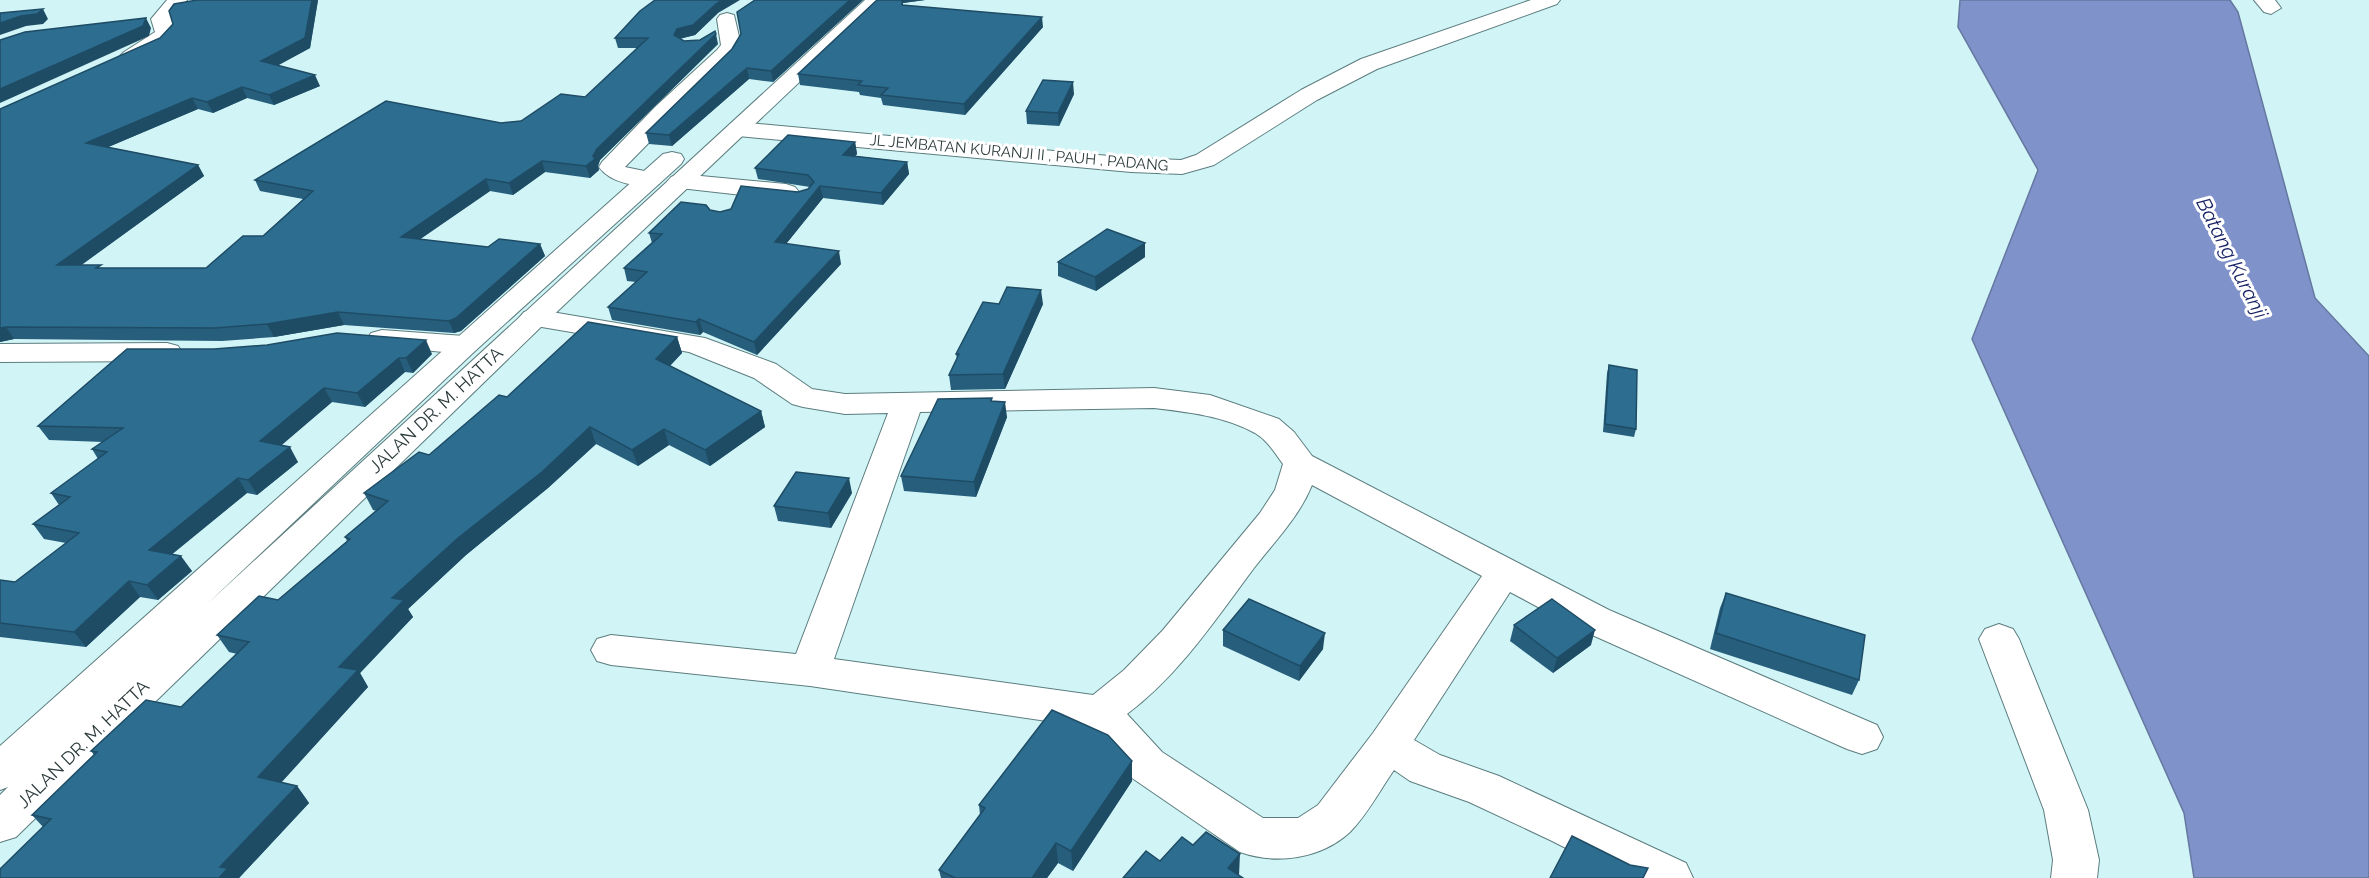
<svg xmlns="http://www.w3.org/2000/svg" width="2369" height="878" font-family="Raleway,sans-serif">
	<rect width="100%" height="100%" fill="#d1f4f7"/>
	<polygon fill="#7f92ca" stroke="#66789f" stroke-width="1.5" points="1960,0 2230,0 2238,12 2315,298 2369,356 2369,878 2194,878 2184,813 1972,339 2038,170 1958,27"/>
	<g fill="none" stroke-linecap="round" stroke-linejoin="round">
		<defs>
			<g id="minor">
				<path d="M167 0H187L171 19 176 33C166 48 142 65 124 60L120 56 124 52 155 32 151 19Z"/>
				<polygon points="2254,0 2275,0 2281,8 2271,14 2264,12"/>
				<path d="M727 13 734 15 741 45 736 54 625 167 659 174 662 179 659 184C640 189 610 183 599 167L602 162 655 107 717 50 721 45 717 19 720 15Z"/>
				<polygon points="680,174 786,184 795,187 799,192 795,197 786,200 671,187 667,182 671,177"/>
				<path d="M534 309 705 338 776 364 812 389 845 394 1154 388 1210 395 1279 419 1294 432 1312 456 1609 610 1877 725 1883 737 1877 749 1862 754 1847 749 1581 630 1510 592 1414 740 1440 755 1499 776 1686 863 1693 878H1625L1550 840 1469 802 1410 781 1394 770C1380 790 1367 815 1350 832 1321 859 1276 865 1240 852L1132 778 1088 727 810 686 611 665 597 661 591 650 597 639 611 635 796 654 888 413 845 414 803 407 792 404 754 378 689 352 524 324 519 318 524 312ZM1154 408C1188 412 1224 416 1255 433 1267 440 1275 453 1283 464L1275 490 1260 513 1163 630 1124 670 1093 695 834 659 920 412ZM1312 485 1482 576 1373 733 1318 805 1298 818H1263L1162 752 1127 714C1179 675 1216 619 1254 568 1275 541 1299 517 1312 485Z"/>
				<polygon points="382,330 464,336 475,339 479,345 475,351 464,354 371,345 367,339 371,333"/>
				<polygon points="167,343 178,346 182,352 178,358 167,361 0,362 0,344"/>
				<polygon points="1999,624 2013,629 2019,639 2088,810 2099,860 2097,878 2051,878 2053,860 2044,810 1979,639 1985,629"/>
			</g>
			<polygon id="tertiary" points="1531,0 1560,0 1557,4 1377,69 1317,100 1214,165 1182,174 1131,172 738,136 730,134 726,129 730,124 738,122 1131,158 1181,160 1196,155 1301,90 1361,59"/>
			<polygon id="secondary" points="865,0 886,0 544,324 16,837 0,842 0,795 8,787 0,790 0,746 663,154 672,152 681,154 684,159 681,164 475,351 206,605"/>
		</defs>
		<use href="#minor" stroke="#5c7d7f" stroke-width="2"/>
		<use href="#tertiary" stroke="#5c7d7f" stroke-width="2"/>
		<use href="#secondary" stroke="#5c7d7f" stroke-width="2"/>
		<use href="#minor" fill="#fff" fill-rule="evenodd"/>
		<use href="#tertiary" fill="#fff" fill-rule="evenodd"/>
		<use href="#secondary" fill="#fff" fill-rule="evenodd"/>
	</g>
	<g fill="#265e7c">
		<polygon points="197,0 318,0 310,48 278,65 320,86 274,105 247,98 213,113 198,109 108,147 198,165 204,176 81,265 103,268 206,268 263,236 303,199 260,191 255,180 501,123 521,121 585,97 638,48 618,48 615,38 718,13 695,35 679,39 684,41 718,44 600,160 598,166 599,170 590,178 545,172 513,195 490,191 420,239 488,247 540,244 545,256 461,331 454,333 344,325 274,337 222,341 14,339 0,342 0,109 160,38"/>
		<polygon points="863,0 773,82 749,79 672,146 649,144 646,133 732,49 741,34"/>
		<polygon points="877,0 925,0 903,3 903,5 1043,27 965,115 883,105 881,98 860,95 859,92 800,85 798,74"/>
		<polygon points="1074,94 1059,126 1027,124 1026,111"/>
		<polygon points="855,142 857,154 855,156 907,162 909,174 883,205 823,198 786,244 841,264 757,355 703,332 700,335 612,320 608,307 636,282 627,281 624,268 652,243 649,233 710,210 720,212 808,189 810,187 758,179 755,168"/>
		<polygon points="1145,243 1145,257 1096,291 1058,276 1058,262"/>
		<polygon points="999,304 1043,304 1005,389 951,390 949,375 957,359 956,354"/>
		<polygon points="677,337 682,353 670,366 761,411 765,427 710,466 669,445 638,466 596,444 548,488 466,555 408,609 413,617 360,673 368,687 281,782 297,786 309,803 239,878 0,878 43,827 32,815 94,755 91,751 181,707 237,654 229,652 217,635 278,600 347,541 345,537 377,511 373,510 364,493 429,455 507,397"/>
		<polygon points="127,349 432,354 413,373 405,372 365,407 332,402 281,445 298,462 257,495 247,493 172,554 192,571 158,600 140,597 86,647 0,637 0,580 15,582 66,543 44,539 33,524 59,505 51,493 98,459 92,449 103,442 49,440 38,426"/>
		<polygon points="1609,365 1636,429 1634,437 1603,432 1607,373"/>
		<polygon points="992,398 992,401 1007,417 976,497 904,491 901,476"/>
		<polygon points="852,493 831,528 778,521 774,506"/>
		<polygon points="1726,593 1859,680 1852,695 1710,649 1720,608"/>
		<polygon points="1514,625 1591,645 1553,673 1510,641"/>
		<polygon points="1223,630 1323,649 1299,681 1223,646"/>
		<polygon points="1132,761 1132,781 1073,871 1058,863 1047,878 941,878 939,870 980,815 979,805"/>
	</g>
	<g fill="#1f4c65">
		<polygon points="312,0 318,0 310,48 266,72 261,61"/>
		<polygon points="722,0 740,0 718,13 695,35 679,39 674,35 677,29"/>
		<polygon points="850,0 863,0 773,82 771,71"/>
		<polygon points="902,0 925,0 903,3 904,15"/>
		<polygon points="43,9 48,19 43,24 26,26 0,35 0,23"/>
		<polygon points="1042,17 1043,27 965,115 964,104"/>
		<polygon points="146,18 151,28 149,36 0,103 0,89"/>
		<polygon points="716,34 718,44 600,160 598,166 599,170 590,178 586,166 597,149"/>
		<polygon points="747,68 749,79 672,146 669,135"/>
		<polygon points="315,75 320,86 274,105 269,95"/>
		<polygon points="1073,82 1074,94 1059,126 1058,113"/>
		<polygon points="242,87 247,98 213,113 207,102"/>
		<polygon points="192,98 198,109 92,154 86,143"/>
		<polygon points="855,142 857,154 845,167 843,155"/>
		<polygon points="542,161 545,172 513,195 509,183"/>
		<polygon points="907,162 909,174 883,205 881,193"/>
		<polygon points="198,165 204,176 65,277 57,265"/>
		<polygon points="486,179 490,191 406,249 401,237"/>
		<polygon points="820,186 823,198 778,254 775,242"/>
		<polygon points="1145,243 1145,257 1096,291 1095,277"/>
		<polygon points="540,244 545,256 461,331 454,333 449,321"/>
		<polygon points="839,251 841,264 757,355 754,342"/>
		<polygon points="1041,290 1043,304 1005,389 1003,374"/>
		<polygon points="338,312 344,325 274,337 267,324"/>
		<polygon points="699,319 703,332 700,335 696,322"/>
		<polygon points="6,327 14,339 0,342 0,328"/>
		<polygon points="677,337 682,353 661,375 656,359"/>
		<polygon points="426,340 432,354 413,373 406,358"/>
		<polygon points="399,358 405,372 365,407 357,393"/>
		<polygon points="324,388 332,402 269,456 260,441"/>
		<polygon points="1005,402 1007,417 976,497 974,482"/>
		<polygon points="761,411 765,427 710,466 705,450"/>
		<polygon points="590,427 596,444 548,488 466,555 408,609 413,617 360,673 368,687 271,794 258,777 339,667 392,598 458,538"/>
		<polygon points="664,429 669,445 638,466 632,450"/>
		<polygon points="290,447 298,462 257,495 248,480"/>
		<polygon points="238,478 247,493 159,565 149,550"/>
		<polygon points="849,478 852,493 831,528 828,513"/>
		<polygon points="181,556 192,571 158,600 147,585"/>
		<polygon points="129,581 140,597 86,647 74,632"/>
		<polygon points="1595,630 1591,645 1553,673 1557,658"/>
		<polygon points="1325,633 1323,649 1299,681 1300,666"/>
		<polygon points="1132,761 1132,781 1073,871 1071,851"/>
		<polygon points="297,786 309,803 239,878 219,878 220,867"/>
		<polygon points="1056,843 1058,863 1047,878 1032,878"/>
		<polygon points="1240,854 1239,876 1228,868"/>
	</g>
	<g fill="#2c6d90" stroke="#1f4c65" stroke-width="1.5">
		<polygon points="197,0 312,0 305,38 261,61 315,75 269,95 242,87 207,102 192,98 86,143 198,165 57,265 101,265 96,268 206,268 243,236 263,236 313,191 255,180 386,101 501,123 521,121 561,94 585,97 648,38 615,38 640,11 655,0 722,0 716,4 693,25 677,29 674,35 684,41 700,40 715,31 716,34 597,149 593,156 595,159 586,166 542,161 509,183 486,179 401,237 488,247 499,239 540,244 456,318 449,321 338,312 267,324 215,328 6,327 0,328 0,109 160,38 173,24 169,11 174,4"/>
		<polygon points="755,0 850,0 771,71 747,68 669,135 646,133 732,49 741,34 737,12"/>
		<polygon points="877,0 902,0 902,5 1042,17 964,104 881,95 888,88 858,85 862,81 798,74"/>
		<polygon points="43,9 37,14 21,16 0,23 0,13"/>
		<polygon points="146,18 143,26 0,89 0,40 25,32"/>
		<polygon points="1043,80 1073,82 1058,113 1026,111"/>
		<polygon points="788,135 855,142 843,155 907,162 881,193 820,186 775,242 839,251 754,342 699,319 696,322 608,307 647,272 624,268 662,234 649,233 681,202 706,205 710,210 720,212 731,209 741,186 798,192 808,189 814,182 808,175 755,168"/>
		<polygon points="1107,229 1145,243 1095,277 1058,262"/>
		<polygon points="1007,287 1041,290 1003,374 949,375 959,354 956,354 983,302 999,304"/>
		<polygon points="588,322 677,337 656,359 761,411 705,450 664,429 632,450 590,427 542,472 458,538 392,598 404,600 339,667 358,670 258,777 297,786 220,867 228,868 219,878 0,878 0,869 51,819 32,815 97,752 91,751 146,700 181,707 249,642 217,635 259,596 278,600 350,539 345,537 388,501 364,493 419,452 429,455 499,395 507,397"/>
		<polygon points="337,333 426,340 406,358 399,358 357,393 324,388 260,441 290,447 248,480 238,478 149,550 181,556 147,585 129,581 74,632 0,623 0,580 15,582 79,533 33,524 70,497 51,493 107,452 92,449 123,428 38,426 127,349 214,349 267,345"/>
		<polygon points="1609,365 1637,370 1636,429 1605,424"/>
		<polygon points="992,398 991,401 1005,402 974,482 901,476 938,399"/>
		<polygon points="796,472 849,478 828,513 774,506"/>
		<polygon points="1726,593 1865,635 1859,680 1716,633"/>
		<polygon points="1249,599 1325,633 1300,666 1223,630"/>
		<polygon points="1552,599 1595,630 1557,658 1514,625"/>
		<polygon points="1052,710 1108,735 1132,761 1071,851 1056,843 1032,878 955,878 939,870 985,808 979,805"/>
		<polygon points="1206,832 1240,854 1228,868 1243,878 1123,878 1146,851 1160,861 1182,837 1193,845"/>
		<polygon points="1572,836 1630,865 1648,868 1643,878 1550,878"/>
	</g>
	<g text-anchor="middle" stroke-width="6" stroke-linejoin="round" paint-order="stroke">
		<g font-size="15" fill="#2d3b3c" stroke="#fff">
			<text transform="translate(1019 153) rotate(5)" y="5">JL JEMBATAN KURANJI II , PAUH , PADANG</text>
		</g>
		<g font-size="18" fill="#2d3b3c" stroke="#fff">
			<text transform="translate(436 410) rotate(-43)" y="6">JALAN DR. M. HATTA</text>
			<text transform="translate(83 744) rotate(-44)" y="6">JALAN DR. M. HATTA</text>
		</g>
		<g font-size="20" font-style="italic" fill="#182466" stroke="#fff">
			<text transform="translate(2232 258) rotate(63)" y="7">Batang Kuranji</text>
		</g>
	</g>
</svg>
